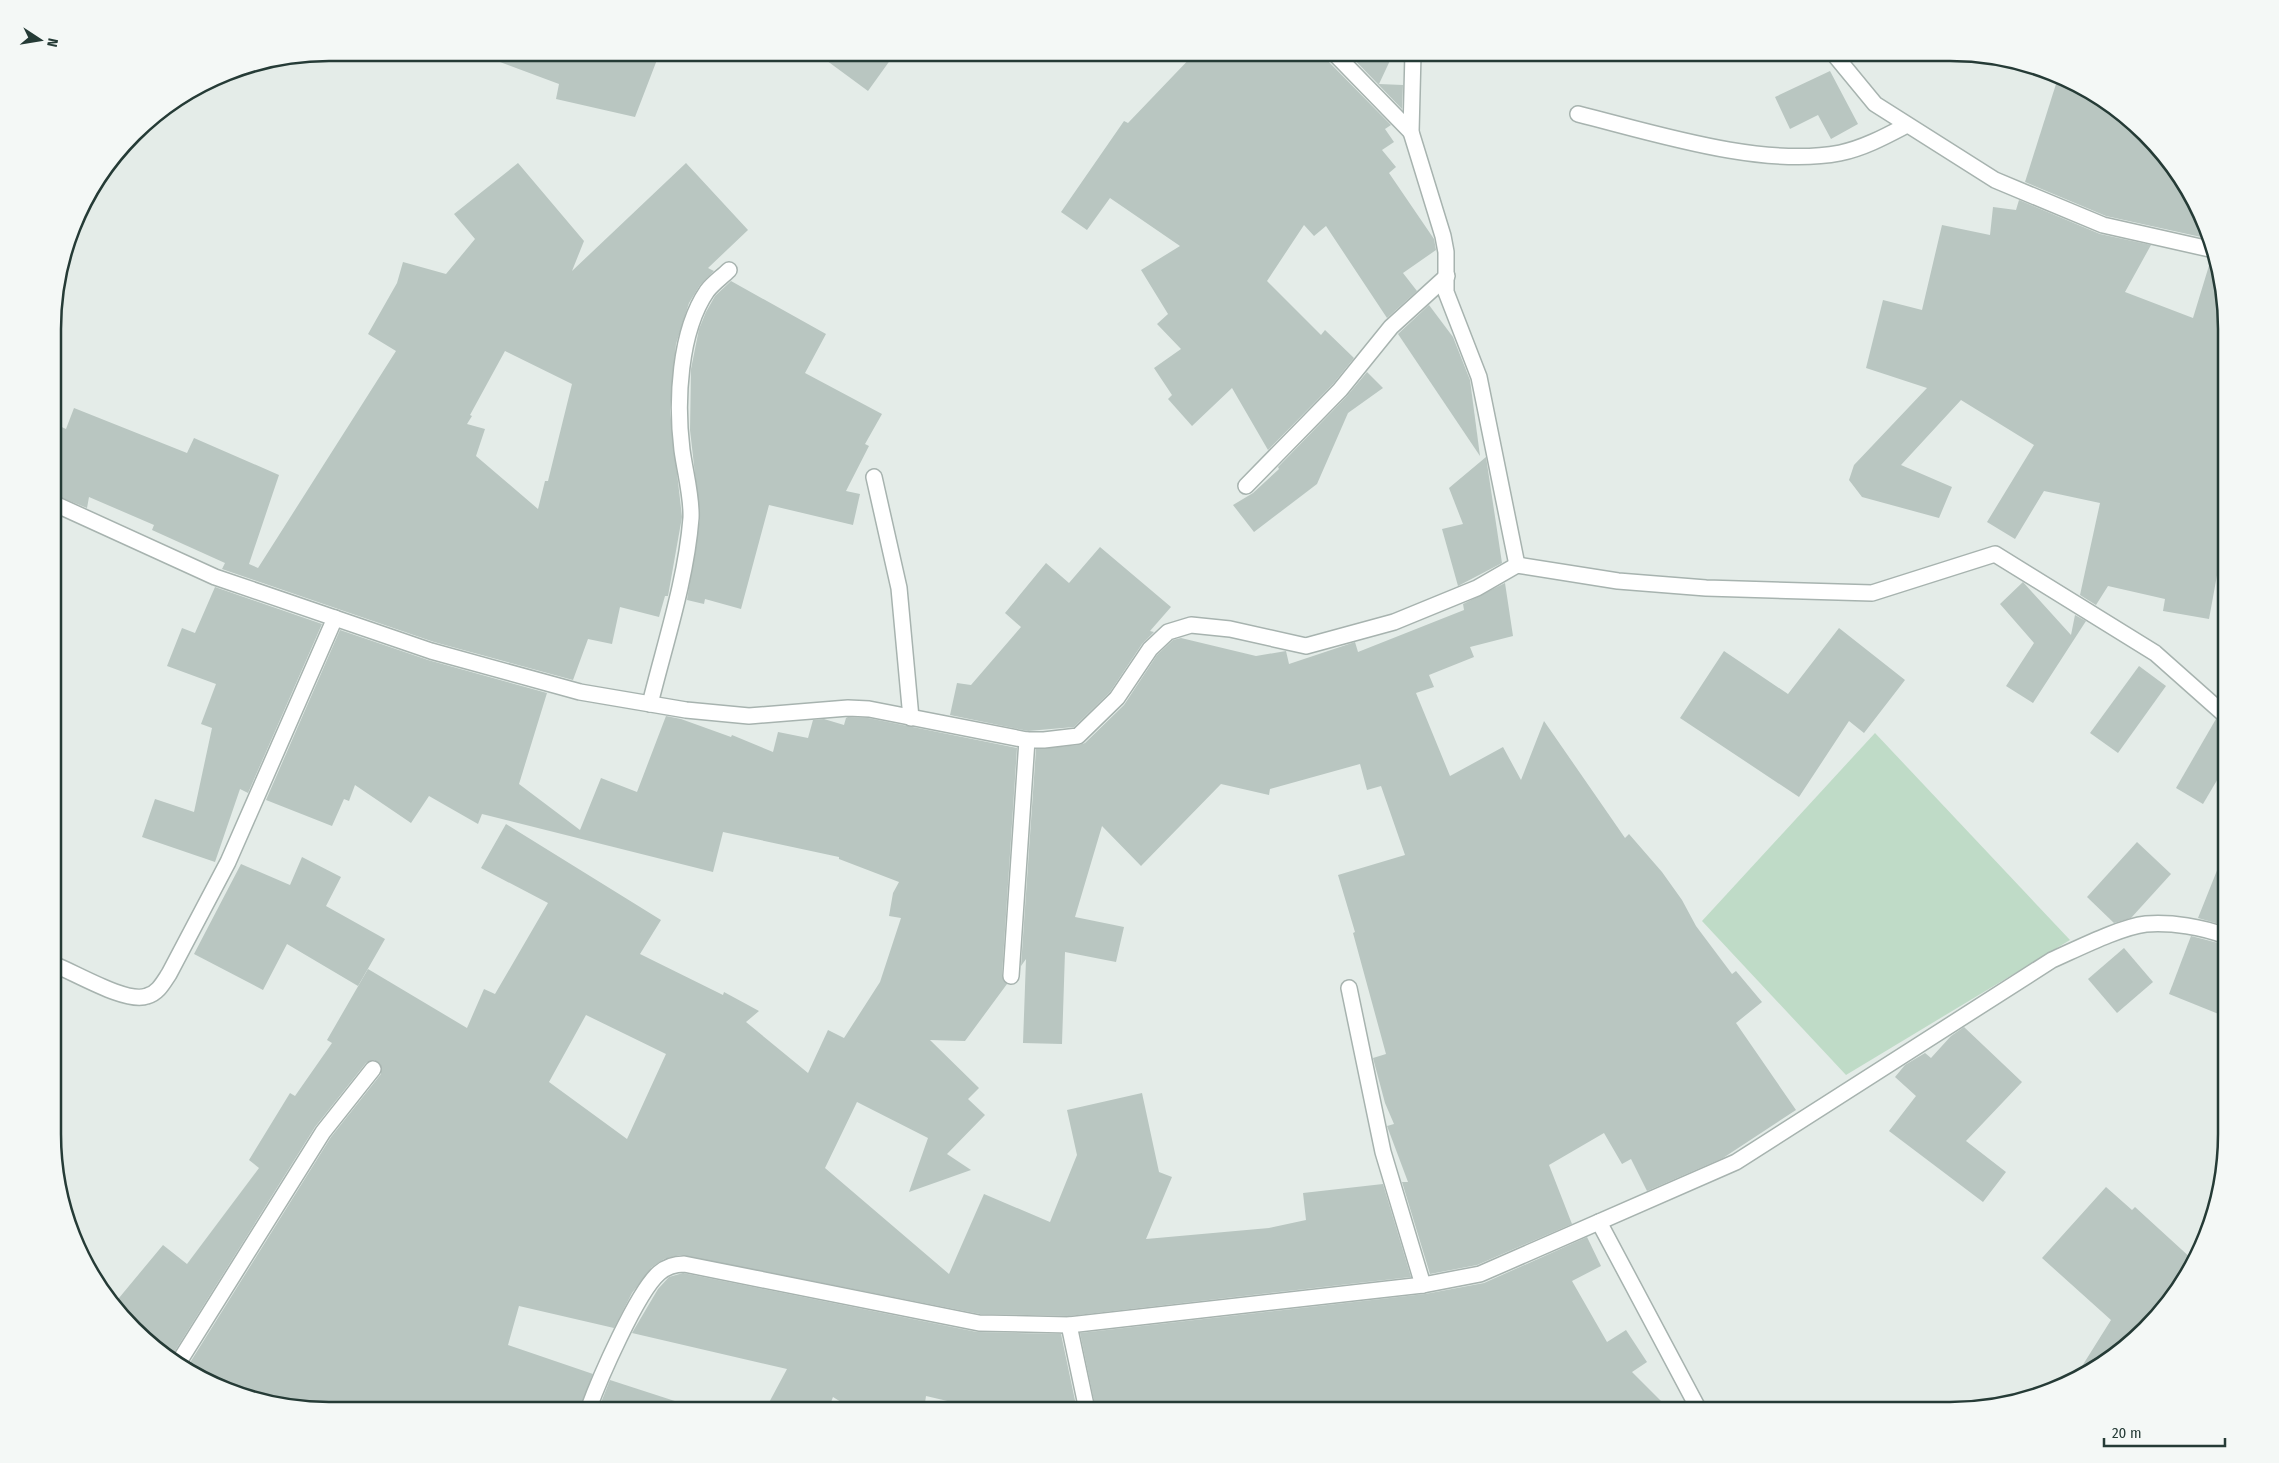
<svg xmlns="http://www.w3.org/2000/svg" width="2279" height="1463" font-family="'Fira Sans Condensed',sans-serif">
	<rect width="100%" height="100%" fill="#e4ece8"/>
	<polygon fill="#bfdbc7" points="1875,733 2070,940 1846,1075 1702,921"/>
	<g fill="#b9c6c1" fill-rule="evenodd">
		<polygon points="484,52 660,52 635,117 556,99 559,84 484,56"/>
		<polygon points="815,52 896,52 868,91"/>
		<polygon points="1196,52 1325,52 1327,60 1391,125 1385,129 1394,142 1382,150 1396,167 1389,173 1434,239 1436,250 1403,273 1417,291 1387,318 1326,226 1314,236 1304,225 1267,281 1321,335 1325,330 1354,358 1333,384 1268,450 1232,388 1192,426 1168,399 1172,395 1154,368 1181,349 1157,324 1168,314 1141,270 1180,246 1110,198 1087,230 1061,212 1124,121 1128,123"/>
		<polygon points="1347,52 1394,52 1379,84 1403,85 1402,109"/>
		<polygon points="1830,71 1858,124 1831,139 1818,115 1790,129 1775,97"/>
		<polygon points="2056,84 2103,99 2146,134 2190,191 2210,239 2106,216 2025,182"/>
		<path d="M518 163 584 241 572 271 686 163 748 230 708 268 714 271 700 285 689 303 676 344 670 411 682 517 668 596H665L659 617 620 607 612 644 588 639 573 680 434 642 222 569 225 563 152 530 154 525 89 497 87 508 55 495V424L66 429 74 408 187 453 194 438 279 475 249 564 258 568 396 351 368 334 397 283 403 262 446 274 475 239 454 214ZM505 351 572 384 548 481H545L538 509 476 456 485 429 467 424 472 416 470 415Z"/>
		<polygon points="2019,200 2100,234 2151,245 2125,292 2193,318 2211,259 2217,259 2226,312 2226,526 2209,619 2163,611 2165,599 2108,586 2096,605 2080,595 2100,503 2044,491 2015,539 1987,522 2034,445 1961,400 1901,465 1952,487 1939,518 1862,497 1849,480 1854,465 1927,388 1866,368 1883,300 1922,310 1942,225 1990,235 1993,207 2016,210"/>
		<polygon points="731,281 826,334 805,373 882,414 865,444 869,446 846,491 860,494 853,525 769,505 741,609 705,599 704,604 687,600 700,518 690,430 691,369 699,329 706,312 715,296"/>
		<polygon points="1429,305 1453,337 1470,380 1480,456 1398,334"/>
		<polygon points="1367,372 1383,388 1348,413 1317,484 1254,532 1233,505 1253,493 1279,469 1278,467 1347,396"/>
		<polygon points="1486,457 1502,563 1458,586 1442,529 1463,524 1449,488"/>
		<polygon points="1100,547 1171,607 1150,631 1154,632 1142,644 1110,692 1074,727 1028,731 950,715 957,683 971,685 1021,627 1005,613 1046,563 1069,583"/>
		<polygon points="2023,582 2071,635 2075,615 2086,621 2033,703 2006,686 2034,643 2000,604"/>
		<polygon points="1505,583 1513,636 1470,647 1474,657 1429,675 1434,687 1416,693 1450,776 1503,747 1521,780 1544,721 1625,838 1629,834 1662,872 1682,900 1696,926 1732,974 1736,971 1762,1002 1736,1023 1796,1110 1723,1158 1647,1191 1631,1159 1622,1164 1604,1133 1549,1165 1572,1224 1477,1265 1430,1274 1402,1182 1408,1182 1387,1126 1394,1124 1385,1103 1373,1058 1386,1054 1353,933 1355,932 1338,875 1405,855 1381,786 1367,790 1360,764 1270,789 1269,795 1221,784 1141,866 1102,826 1075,917 1124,927 1116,962 1065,952 1062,1044 1023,1043 1026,959 1021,966 1036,749 1079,745 1085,743 1124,705 1157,655 1173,640 1181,638 1256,656 1286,651 1289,664 1355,642 1358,652 1464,610 1463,604"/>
		<polygon points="215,587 322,624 248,793 240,789 215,862 142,837 155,799 194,812 212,728 201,724 216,684 167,666 182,628 195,633"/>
		<polygon points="1839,628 1905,680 1864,733 1849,721 1799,797 1680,718 1724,651 1788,694"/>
		<path d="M340 630 428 660 547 693 519 784 580 830 601 778 637 792 666 716 681 719 731 737 732 735 773 752 778 732 808 738 813 720 824 719 844 725 846 718 848 717 868 718 1017 748 1002 975 1007 984 965 1041 930 1040 979 1088 968 1099 985 1115 947 1154 971 1170 909 1192 928 1138 857 1102 825 1168 949 1274 984 1194 1050 1222 1077 1155 1067 1110 1142 1093 1159 1172 1172 1177 1146 1239 1269 1228 1306 1220 1303 1193 1383 1184 1411 1277 1069 1316 980 1314 680 1255 664 1259 652 1267 632 1293 614 1328 519 1306 508 1345 593 1374 579 1410H329L257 1401 186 1369 331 1137 381 1074V1065L374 1060 366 1063 315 1127 170 1359 133 1329 114 1304 163 1245 187 1264 259 1168 249 1160 290 1093 295 1096 332 1043 327 1040 368 969 467 1028 484 989 495 994 548 903 481 868 506 824 661 920 640 954 723 995 724 992 759 1011 746 1022 808 1073 828 1030 844 1038 880 982 901 918 889 916 893 893 899 882 839 859V857L723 832 713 872 482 814 478 824 429 796 411 823 355 785 349 801 344 799 332 826 266 800ZM586 1015 666 1054 627 1139 549 1082Z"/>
		<polygon points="2139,666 2166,686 2118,753 2090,733"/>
		<polygon points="2216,719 2226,725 2226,765 2203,804 2176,788"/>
		<polygon points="2137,842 2171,874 2131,918 2114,923 2087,897"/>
		<polygon points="2224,853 2226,854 2226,926 2198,918"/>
		<polygon points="302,857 341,877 326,906 385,939 358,986 287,944 263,990 194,954 241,864 290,885"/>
		<polygon points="2191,936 2226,945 2226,1017 2169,994"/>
		<polygon points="2124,948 2153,982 2117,1013 2088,979"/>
		<polygon points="1964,1027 2022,1082 1966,1141 2006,1172 1983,1202 1889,1131 1916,1096 1895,1077 1905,1065 1925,1053 1931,1058 1951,1036"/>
		<polygon points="2106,1187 2132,1210 2135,1207 2193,1260 2180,1287 2145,1330 2088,1373 2074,1379 2111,1320 2042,1258"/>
		<polygon points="1587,1237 1601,1266 1572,1281 1607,1342 1626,1330 1647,1362 1632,1372 1670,1410 1096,1410 1080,1333 1425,1294 1484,1283"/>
		<polygon points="683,1273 977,1332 1061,1334 1077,1410 986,1410 926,1396 924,1410 854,1410 833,1397 828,1410 765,1410 787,1369 632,1333 658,1289 669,1277"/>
		<polygon points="610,1380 684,1404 683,1410 598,1410"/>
	</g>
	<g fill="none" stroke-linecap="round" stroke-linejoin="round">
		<defs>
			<g id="minor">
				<polyline points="1334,53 1411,132"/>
				<polyline points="1413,53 1411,132 1443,236 1446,252 1446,292 1479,377 1517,565"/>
				<polyline points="1833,53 1875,104 1995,180 2103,225 2214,250"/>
				<path d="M1578 114C1654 133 1762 168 1840 153 1864 148 1886 136 1907 125"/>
				<polyline points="874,477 899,588 911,718"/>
				<polyline points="1246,486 1340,390 1391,327 1447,276"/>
				<polyline points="55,504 215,577 431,651 580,692 686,710 749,716 848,708 869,709 1027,740 1044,740 1078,736 1117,698 1150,649 1168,632 1191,625 1230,629 1306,646 1394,622 1477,588 1517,565 1618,581 1706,588 1872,593 1995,554 2155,653 2226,716"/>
				<path d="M650 704C665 643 686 581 691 518 692 497 685 472 682 450 676 402 679 332 707 291 713 283 722 277 729 270"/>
				<path d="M55 965C76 973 127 1004 147 996 158 993 163 983 169 974L228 862 335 618"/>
				<polyline points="1011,976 1027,740"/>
				<polyline points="1349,988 1383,1152 1423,1285"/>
				<polyline points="1599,1222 1699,1410"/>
				<polyline points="1069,1325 1087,1410"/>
				<polyline points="177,1365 323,1132 373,1069"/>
				<path d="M588 1410C599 1380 637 1292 659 1273 666 1267 675 1264 684 1264L979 1323 1069 1325 1423 1285 1480 1274 1736 1162 2052 960C2077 949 2120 927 2146 924 2172 922 2202 927 2226 936"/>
			</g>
		</defs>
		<use href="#minor" stroke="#a7b3af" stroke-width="18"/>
		<use href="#minor" stroke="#fff" stroke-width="15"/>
	</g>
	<path d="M0 0H2279V1463H0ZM329 61H1950A268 268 0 0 1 2218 329V1134A268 268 0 0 1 1950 1402H329A268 268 0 0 1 61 1134V329A268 268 0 0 1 329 61Z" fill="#f4f8f6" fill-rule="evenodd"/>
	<path fill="none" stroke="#253b36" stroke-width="2.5" d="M329 61H1950A268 268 0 0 1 2218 329V1134A268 268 0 0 1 1950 1402H329A268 268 0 0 1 61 1134V329A268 268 0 0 1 329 61Z"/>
	<g transform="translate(40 40) rotate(102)" stroke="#f4f8f6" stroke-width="4" paint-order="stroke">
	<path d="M0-4L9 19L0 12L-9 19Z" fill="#253b36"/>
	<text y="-8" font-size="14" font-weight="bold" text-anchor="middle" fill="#253b36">N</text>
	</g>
	<path d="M2104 1438v8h121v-8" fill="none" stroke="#253b36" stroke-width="2.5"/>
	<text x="2112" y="1438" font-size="15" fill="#253b36" stroke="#f4f8f6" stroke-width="4" paint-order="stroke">20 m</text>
</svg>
